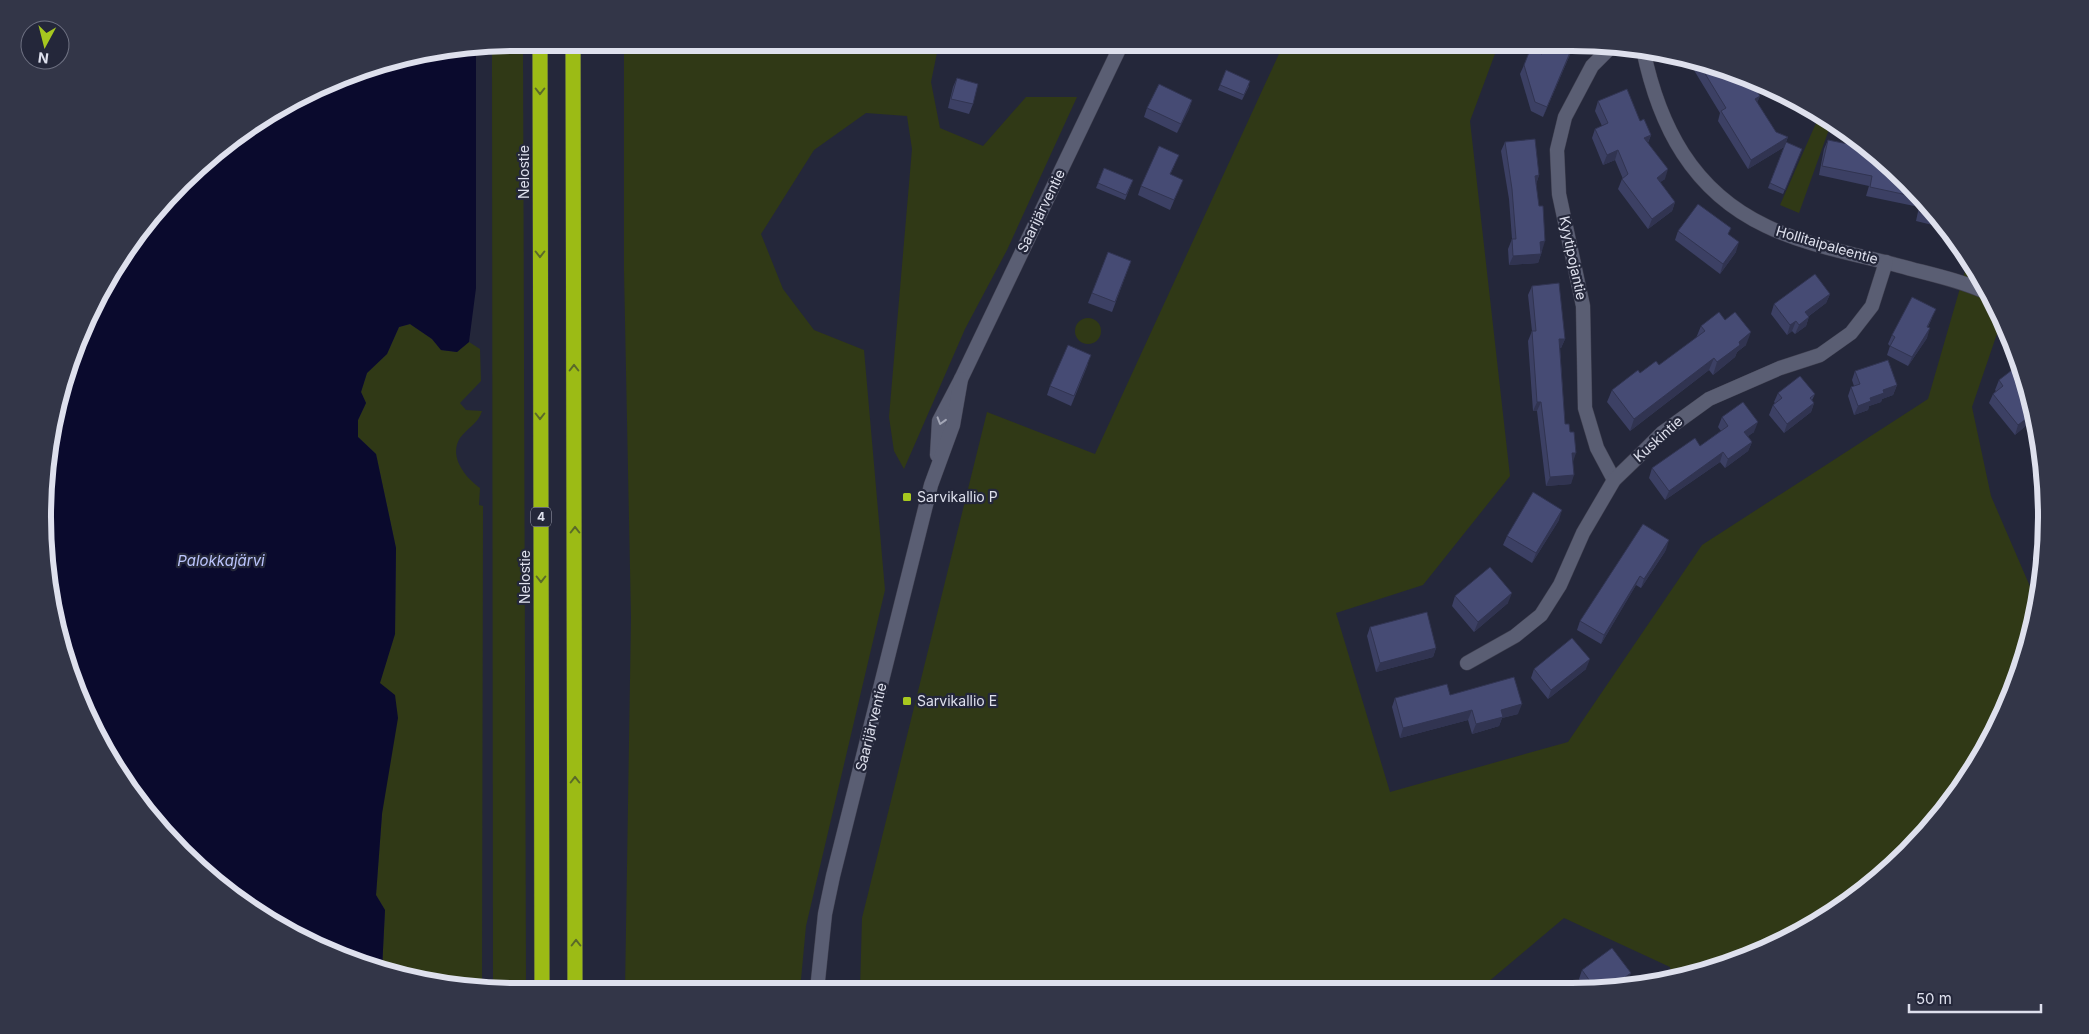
<svg xmlns="http://www.w3.org/2000/svg" width="2089" height="1034" font-family="Inter,sans-serif">
	<rect width="100%" height="100%" fill="#24273a"/>
	<g fill="#303916">
		<polygon points="523,43 526,991 493,989 492,47"/>
		<polygon points="624,43 939,43 931,82 940,128 983,146 1026,97 1077,97 1007,250 965,329 904,469 894,451 889,417 912,149 907,116 866,113 814,150 761,234 783,289 814,330 864,350 885,590 806,926 800,990 625,991 631,618 624,271"/>
		<polygon points="1284,43 1499,43 1470,121 1510,476 1423,585 1336,613 1390,792 1568,742 1702,545 1928,399 1969,257 2002,319 1972,407 1991,496 2038,605 2010,699 1949,806 1861,893 1754,955 1671,978 1670,967 1564,918 1481,988 860,990 862,918 987,412 1095,454"/>
		<polygon points="1820,114 1832,121 1799,213 1780,205"/>
		<circle cx="1088" cy="331" r="13"/>
		<path d="M410 324 432 339 441 350 457 352 469 342 480 349 481 381 460 403 466 410 482 411C478 424 468 427 460 438 448 457 466 478 480 488L479 505 483 506 482 988 424 982 382 969 385 910 376 895 382 814 379 684 395 634 396 548 376 454 358 437V420L366 403 361 392 367 373 387 354 399 327Z"/>
	</g>
	<polygon fill="#0a0a2d" points="476,49 476,288 469,342 457,352 441,350 432,339 410,324 399,327 387,354 367,373 361,392 366,403 358,420 358,437 376,454 396,548 395,634 380,683 395,695 398,718 382,814 376,895 385,910 382,969 335,955 253,911 182,853 92,727 47,579 52,424 79,335 122,254 228,141 364,68"/>
	<g fill="none" stroke-linecap="round" stroke-linejoin="round">
		<defs>
			<g id="minor">
				<polyline points="1612,46 1592,66 1565,117 1557,150 1559,194 1583,306 1585,408 1597,448 1614,480"/>
				<path d="M1643 49C1659 126 1692 191 1766 226 1807 246 1856 254 1900 266 1929 274 1960 280 1988 293"/>
				<polyline points="1467,663 1515,636 1541,615 1560,585 1583,533 1614,480 1643,452 1662,433 1709,399 1780,368 1820,355 1851,333 1872,306 1886,262"/>
			</g>
			<g id="secondary">
				<polyline points="937,455 939,421 961,379 1122,43"/>
				<polyline points="817,990 825,914 833,876 931,485 953,425 961,379"/>
			</g>
			<g id="motorway">
				<polyline points="540,43 542,991"/>
				<polyline points="573,43 575,991"/>
			</g>
		</defs>
		<use href="#minor" stroke="#404151" stroke-width="15"/>
		<use href="#secondary" stroke="#404151" stroke-width="15"/>
		<use href="#motorway" stroke="#404151" stroke-width="16"/>
		<use href="#minor" stroke="#5a5e73" stroke-width="14"/>
		<use href="#secondary" stroke="#5a5e73" stroke-width="14"/>
		<use href="#motorway" stroke="#9cbb15" stroke-width="15"/>
	</g>
	<g fill="#3c4064">
		<polygon points="1229,42 1256,42 1251,54 1228,44"/>
		<polygon points="1575,43 1543,117 1531,111 1520,74 1524,65 1542,54"/>
		<polygon points="1690,59 1748,77 1760,96 1757,102 1776,132 1788,137 1784,147 1748,169 1718,121 1720,113 1689,62"/>
		<polygon points="1226,70 1249,86 1242,100 1218,90"/>
		<polygon points="957,78 973,104 969,114 948,108 953,87"/>
		<polygon points="1192,100 1189,109 1177,133 1144,117 1147,108"/>
		<polygon points="1598,101 1640,121 1651,135 1648,143 1665,179 1660,182 1675,202 1672,211 1648,229 1618,189 1622,179 1623,179 1615,160 1603,165 1592,138 1595,129 1602,126 1595,111"/>
		<polygon points="1828,140 1852,145 1854,140 1908,182 1945,228 1916,221 1919,207 1866,196 1869,186 1819,175 1824,149"/>
		<polygon points="1505,142 1539,175 1536,184 1542,251 1538,263 1509,265 1508,249 1512,239 1509,199 1501,151"/>
		<polygon points="1786,142 1802,149 1783,194 1768,188"/>
		<polygon points="1175,164 1170,175 1179,189 1170,210 1138,195 1141,186"/>
		<polygon points="1104,168 1133,180 1125,200 1096,188"/>
		<polygon points="1678,231 1729,235 1736,252 1720,274 1675,240"/>
		<polygon points="1108,252 1131,261 1112,312 1088,303"/>
		<polygon points="1532,286 1565,339 1561,348 1560,348 1565,424 1573,462 1571,484 1546,486 1537,411 1533,411 1528,341 1532,331 1528,295"/>
		<polygon points="1830,294 1826,303 1809,316 1806,326 1795,334 1792,331 1787,335 1771,314 1774,304"/>
		<polygon points="1932,318 1928,327 1927,338 1908,366 1887,355 1890,346 1888,344 1892,335"/>
		<polygon points="1725,320 1746,345 1737,352 1735,357 1713,375 1709,370 1630,431 1607,402 1612,390 1640,373 1659,365 1696,338 1701,326"/>
		<polygon points="1088,364 1071,406 1047,395 1050,386"/>
		<polygon points="1855,371 1897,385 1893,395 1882,399 1881,402 1869,406 1868,410 1854,415 1848,396 1851,387 1854,386 1852,380"/>
		<polygon points="1999,380 2026,388 2035,418 2015,435 1989,403 1993,394 1996,391 1995,390"/>
		<polygon points="1778,393 1815,394 1812,400 1814,403 1811,412 1784,433 1769,415 1773,405 1775,403 1774,402"/>
		<polygon points="1722,417 1754,432 1748,436 1752,442 1748,451 1725,468 1720,462 1665,500 1649,478 1652,468 1700,446 1721,431 1718,427"/>
		<polygon points="1559,520 1532,563 1503,545 1507,536"/>
		<polygon points="1666,550 1641,588 1636,585 1601,644 1577,630 1580,621"/>
		<polygon points="1455,596 1508,603 1474,632 1452,606"/>
		<polygon points="1370,627 1436,648 1433,657 1376,672 1367,636"/>
		<polygon points="1534,669 1586,669 1548,699 1531,678"/>
		<polygon points="1450,695 1518,714 1502,718 1499,726 1472,734 1468,720 1400,738 1392,707 1395,698"/>
		<polygon points="1582,970 1627,982 1620,987 1585,988 1579,979"/>
	</g>
	<g fill="#313451">
		<polygon points="1574,43 1575,43 1543,117 1547,107"/>
		<polygon points="1760,96 1756,105 1755,99"/>
		<polygon points="1192,100 1189,109 1177,133 1181,124"/>
		<polygon points="1651,135 1647,144 1644,138"/>
		<polygon points="1788,137 1784,147 1748,169 1751,160"/>
		<polygon points="1618,150 1615,160 1603,165 1607,155"/>
		<polygon points="1668,169 1665,179 1653,187 1657,178"/>
		<polygon points="1539,175 1536,185 1535,176"/>
		<polygon points="1675,202 1672,211 1648,229 1652,219"/>
		<polygon points="1545,241 1542,251 1537,251 1540,242"/>
		<polygon points="1739,242 1736,252 1720,274 1723,264"/>
		<polygon points="1541,254 1538,263 1509,265 1513,256"/>
		<polygon points="1830,294 1826,303 1802,321 1805,312"/>
		<polygon points="1809,317 1806,326 1795,334 1799,325"/>
		<polygon points="1796,321 1792,331 1787,335 1790,325"/>
		<polygon points="1930,328 1927,338 1908,366 1912,357"/>
		<polygon points="1751,332 1746,345 1737,352 1735,357 1713,375 1717,362 1739,342"/>
		<polygon points="1559,339 1565,339 1561,348 1556,349"/>
		<polygon points="1714,358 1709,370 1630,431 1634,419"/>
		<polygon points="1897,385 1893,395 1882,399 1881,402 1869,406 1868,410 1854,415 1858,406 1883,390"/>
		<polygon points="1537,402 1541,402 1537,411 1533,411"/>
		<polygon points="1814,403 1811,412 1784,433 1787,424"/>
		<polygon points="2034,413 2035,418 2015,435 2018,425"/>
		<polygon points="1758,422 1754,432 1741,441 1744,432"/>
		<polygon points="1752,442 1748,451 1725,468 1728,459"/>
		<polygon points="1723,452 1720,462 1665,500 1669,491"/>
		<polygon points="1572,453 1576,453 1573,462"/>
		<polygon points="1574,475 1571,484 1546,486 1550,477"/>
		<polygon points="1562,510 1559,520 1532,563 1536,553"/>
		<polygon points="1669,540 1666,550 1641,588 1644,579"/>
		<polygon points="1640,576 1636,585 1601,644 1604,635"/>
		<polygon points="1512,593 1508,603 1474,632 1478,622"/>
		<polygon points="1436,648 1433,657 1376,672 1380,663"/>
		<polygon points="1590,659 1586,669 1548,699 1551,690"/>
		<polygon points="1522,704 1518,714 1502,718 1499,726 1472,734 1476,724 1501,710"/>
		<polygon points="1472,710 1468,720 1400,738 1403,728"/>
		<polygon points="1631,973 1627,982 1620,987 1611,987"/>
	</g>
	<g fill="#464b74" stroke="#313451">
		<polygon points="1546,42 1574,43 1547,107 1535,102 1524,65 1530,50 1542,54"/>
		<polygon points="1698,62 1748,77 1760,96 1755,99 1776,132 1788,137 1751,160 1721,111 1726,108"/>
		<polygon points="1226,70 1250,81 1244,95 1220,85"/>
		<polygon points="957,78 978,84 973,104 951,99"/>
		<polygon points="1159,84 1192,100 1181,124 1147,108"/>
		<polygon points="1627,89 1640,121 1644,119 1651,135 1644,138 1668,169 1657,178 1675,202 1652,219 1622,179 1628,174 1618,150 1607,155 1595,129 1608,123 1598,101"/>
		<polygon points="1535,139 1539,175 1535,176 1539,206 1543,206 1545,241 1540,242 1541,254 1513,256 1512,239 1516,239 1512,189 1505,142"/>
		<polygon points="1828,140 1853,145 1854,140 1859,141 1908,182 1921,198 1870,187 1872,176 1822,166"/>
		<polygon points="1786,142 1802,149 1785,190 1770,183"/>
		<polygon points="1159,146 1179,155 1170,174 1183,180 1174,200 1141,186"/>
		<polygon points="1104,168 1133,180 1126,195 1098,183"/>
		<polygon points="1922,199 1935,216 1919,212"/>
		<polygon points="1698,204 1731,228 1728,234 1739,242 1723,264 1678,231"/>
		<polygon points="1108,252 1131,261 1115,302 1092,293"/>
		<polygon points="1815,274 1830,294 1805,312 1809,317 1799,325 1796,321 1790,325 1774,304"/>
		<polygon points="1559,283 1565,339 1559,339 1565,424 1569,424 1570,432 1574,432 1576,453 1572,453 1574,475 1550,477 1541,402 1537,402 1532,331 1536,331 1532,286"/>
		<polygon points="1912,297 1936,309 1927,327 1930,328 1912,357 1890,346 1895,337 1892,335"/>
		<polygon points="1719,312 1725,320 1735,312 1751,332 1739,342 1740,345 1717,362 1714,358 1634,419 1612,390 1638,370 1640,373 1656,361 1659,365 1705,331 1701,326"/>
		<polygon points="1068,345 1091,355 1074,396 1050,386"/>
		<polygon points="1888,360 1897,385 1883,390 1884,393 1870,398 1871,401 1858,406 1851,387 1860,384 1855,371"/>
		<polygon points="2012,370 2026,388 2034,413 2018,425 1993,394 2003,386 1999,380"/>
		<polygon points="1800,376 1815,394 1810,398 1814,403 1787,424 1773,405 1782,398 1778,393"/>
		<polygon points="1743,402 1758,422 1744,432 1752,442 1728,459 1723,452 1669,491 1652,468 1695,438 1700,446 1728,426 1722,417"/>
		<polygon points="1533,492 1562,510 1536,553 1507,536"/>
		<polygon points="1643,524 1669,540 1644,579 1640,576 1604,635 1580,621"/>
		<polygon points="1490,567 1512,593 1478,622 1455,596"/>
		<polygon points="1427,612 1436,648 1380,663 1370,627"/>
		<polygon points="1572,638 1590,659 1551,690 1534,669"/>
		<polygon points="1514,677 1522,704 1501,710 1503,717 1476,724 1472,710 1403,728 1395,698 1447,684 1450,695"/>
		<polygon points="1612,948 1631,973 1611,987 1595,988 1582,970"/>
	</g>
	<defs><path id="oneway-chevron" d="M-2-3.5L2.5 0L-2 3.5" fill="none" stroke-width="1.6" stroke-linecap="round" stroke-linejoin="round" transform="scale(1.25)"/></defs>
	<g stroke="#5a6a29">
		<use href="#oneway-chevron" transform="translate(540 91) rotate(90)"/>
		<use href="#oneway-chevron" transform="translate(540 254) rotate(90)"/>
		<use href="#oneway-chevron" transform="translate(574 368) rotate(-90)"/>
		<use href="#oneway-chevron" transform="translate(540 416) rotate(90)"/>
		<use href="#oneway-chevron" transform="translate(575 530) rotate(-90)"/>
		<use href="#oneway-chevron" transform="translate(541 579) rotate(90)"/>
		<use href="#oneway-chevron" transform="translate(575 780) rotate(-90)"/>
		<use href="#oneway-chevron" transform="translate(576 943) rotate(-90)"/>
	</g>
	<use stroke="#a3a6b6" href="#oneway-chevron" transform="translate(941 421) rotate(107)"/>
	<g fill="#a7c81f" stroke="#24273a" stroke-width="2">
		<rect x="902" y="492" width="10" height="10" rx="2.5"/>
		<rect x="902" y="696" width="10" height="10" rx="2.5"/>
	</g>
	<g text-anchor="middle" stroke-width="4.5" stroke-linejoin="round" paint-order="stroke">
		<rect fill="#24273a" stroke="#a6a8b7" stroke-width="1" x="531" y="507.5" width="20" height="19" rx="4"/>
		<g font-size="12" font-weight="bold" fill="#dee0ed">
			<text x="541" y="521">4</text>
		</g>
		<g font-size="14" fill="#dee0ed" stroke="#24273a">
			<text transform="translate(524 172) rotate(-90)" y="5">Nelostie</text>
			<text transform="translate(1041 211) rotate(-64)" y="5">Saarijärventie</text>
			<text transform="translate(1827 245) rotate(16)" y="5">Hollitaipaleentie</text>
			<text transform="translate(1573 258) rotate(78)" y="5">Kyytipojantie</text>
			<text transform="translate(1658 439) rotate(-42)" y="5">Kuskintie</text>
			<text transform="translate(525 577) rotate(-90)" y="5">Nelostie</text>
			<text transform="translate(871 727) rotate(-76)" y="5">Saarijärventie</text>
		</g>
		<g font-size="14" fill="#dee0ed" stroke="#24273a" text-anchor="start">
			<text x="917" y="502">Sarvikallio P</text>
			<text x="917" y="706">Sarvikallio E</text>
		</g>
		<g font-size="15" font-style="italic" fill="#bbc4fc" stroke="#24273a">
			<text x="221" y="566">Palokkajärvi</text>
		</g>
	</g>
	<path d="M0 0H2089V1034H0ZM517 51H1572A466 466 0 0 1 2038 517V517A466 466 0 0 1 1572 983H517A466 466 0 0 1 51 517V517A466 466 0 0 1 517 51Z" fill="#333648" fill-rule="evenodd"/>
	<path fill="none" stroke="#dee0ed" stroke-width="6" d="M517 51H1572A466 466 0 0 1 2038 517V517A466 466 0 0 1 1572 983H517A466 466 0 0 1 51 517V517A466 466 0 0 1 517 51Z"/>
	<g transform="translate(45 45) rotate(187)"><circle r="24" fill="#24273a" stroke="#6e7182"/>
	<path d="M0-4L9 19L0 12L-9 19Z" fill="#a7c81f"/>
	<text y="-8" font-size="14" font-weight="bold" text-anchor="middle" fill="#dee0ed">N</text>
	</g>
	<path d="M1909 1004v8h132v-8" fill="none" stroke="#dee0ed" stroke-width="2.5"/>
	<text x="1916" y="1004" font-size="15" fill="#dee0ed" stroke="#24273a" stroke-width="4" paint-order="stroke">50 m</text>
</svg>
